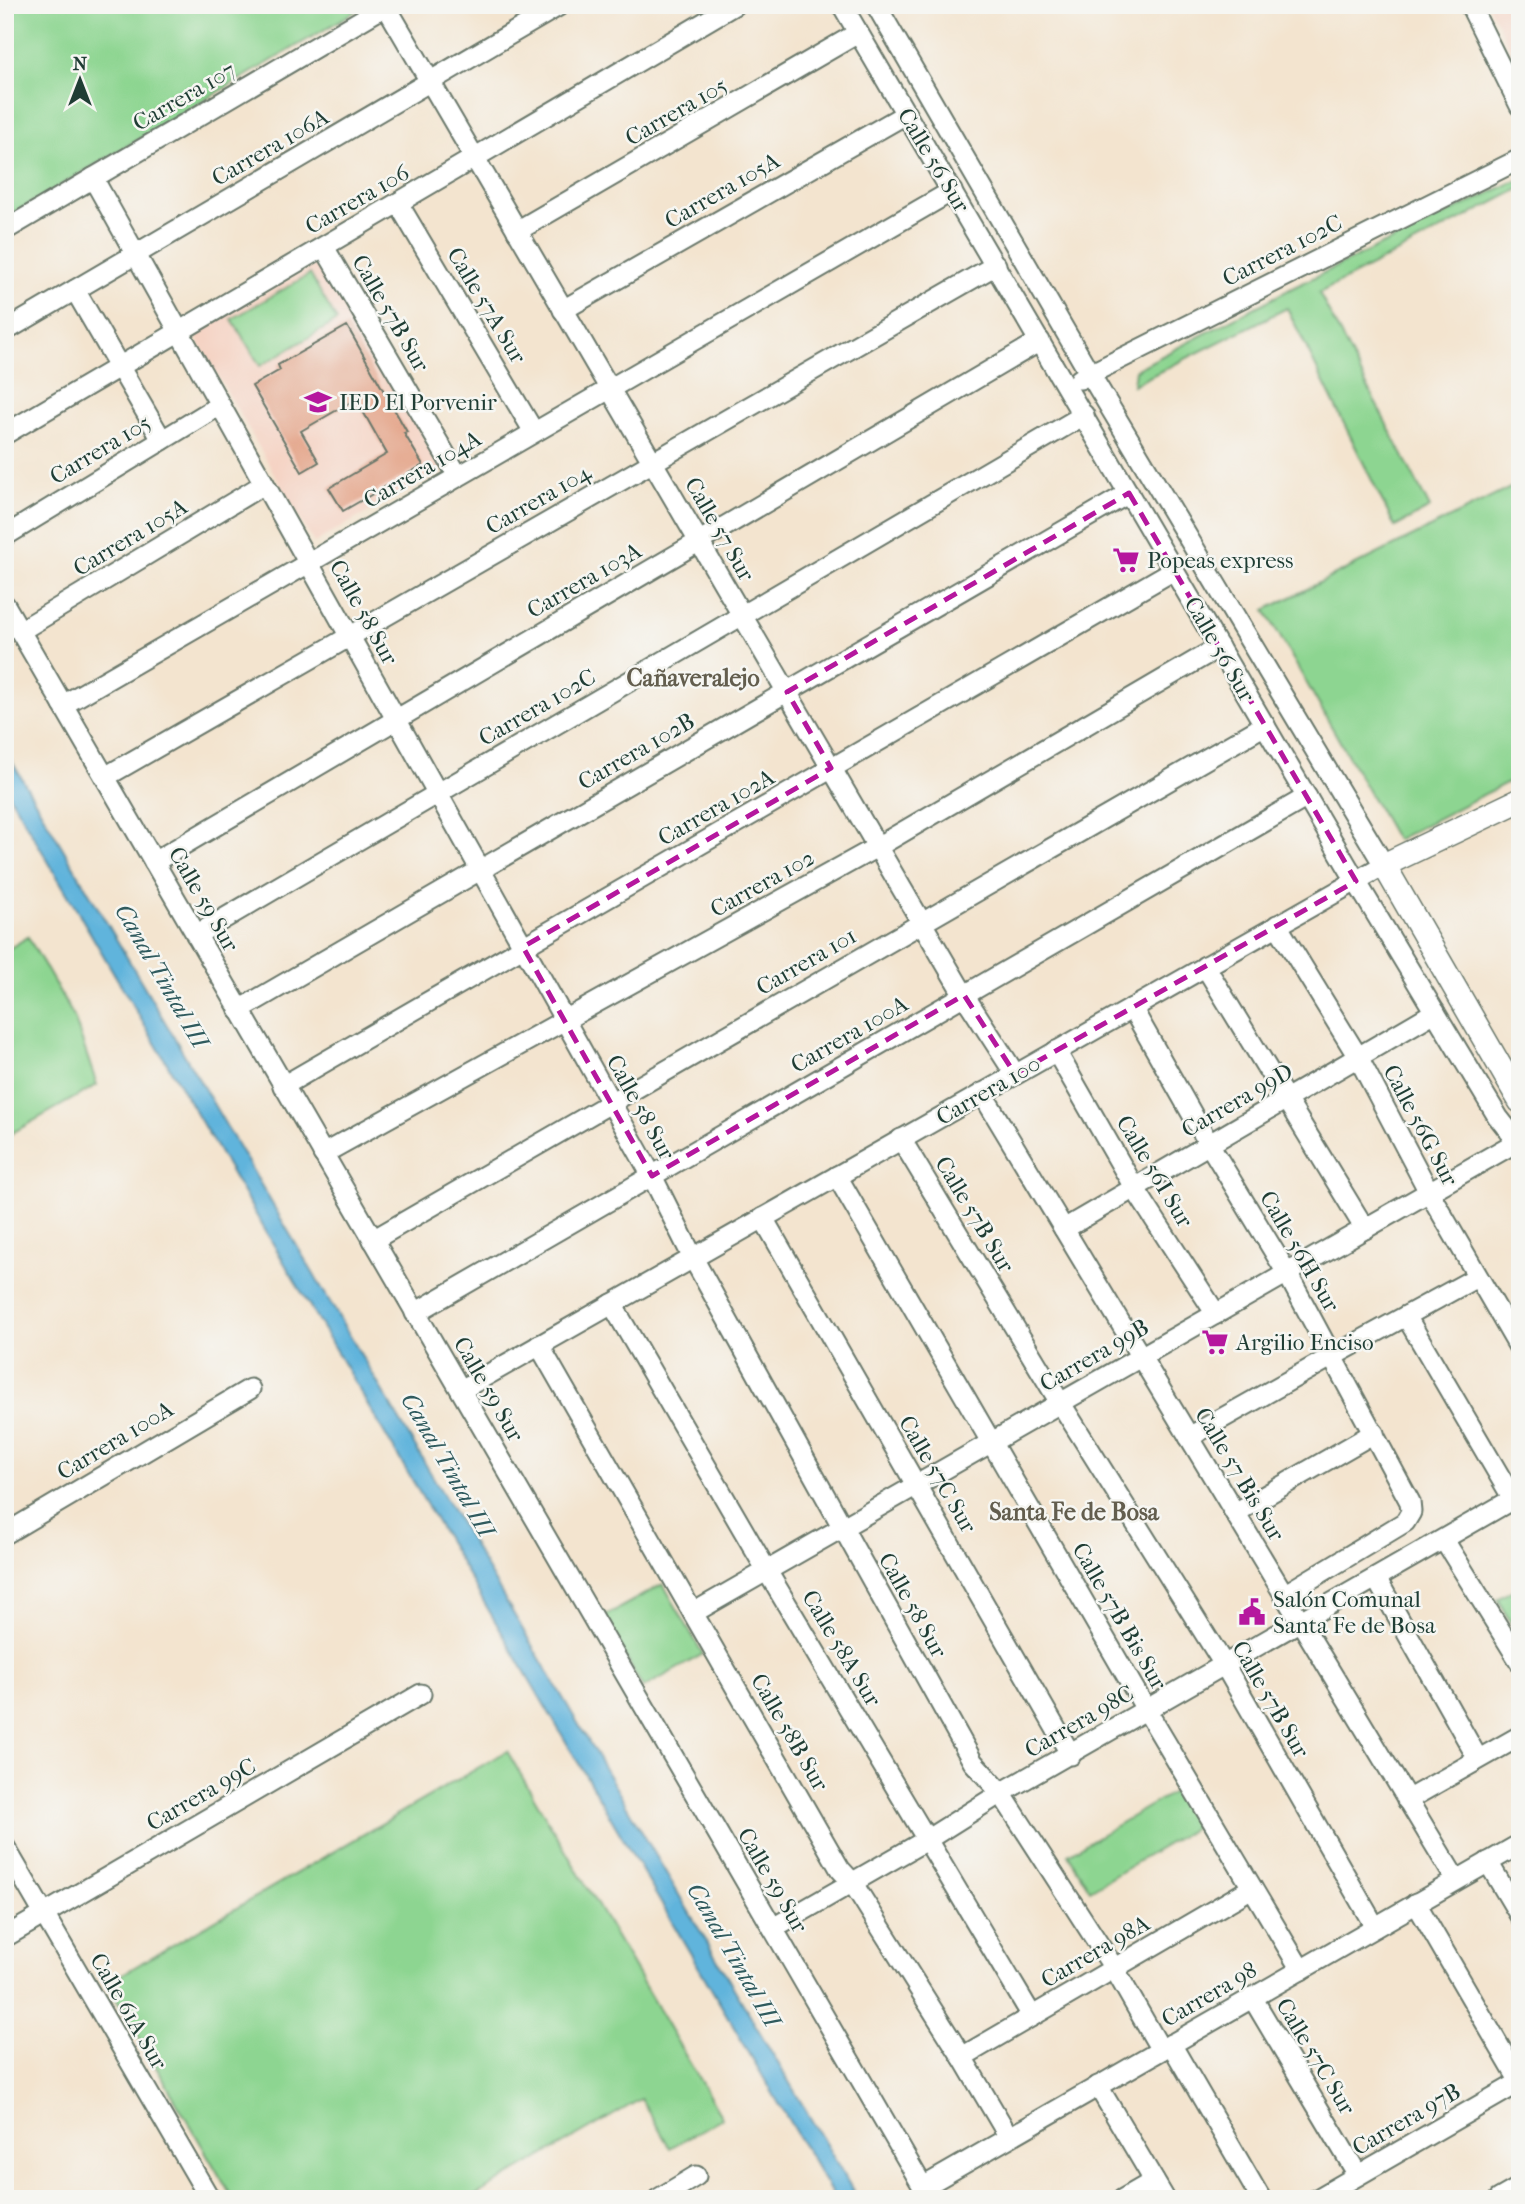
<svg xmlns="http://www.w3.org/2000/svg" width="1525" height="2204" font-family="'IM FELL French Canon',serif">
	<rect width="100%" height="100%" fill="#f6f6f2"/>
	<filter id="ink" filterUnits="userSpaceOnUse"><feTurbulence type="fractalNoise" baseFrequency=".0143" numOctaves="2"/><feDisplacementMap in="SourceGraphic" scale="14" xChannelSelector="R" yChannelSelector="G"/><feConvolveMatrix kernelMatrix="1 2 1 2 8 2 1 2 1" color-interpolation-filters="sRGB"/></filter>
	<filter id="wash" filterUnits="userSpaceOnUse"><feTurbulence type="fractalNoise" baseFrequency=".00686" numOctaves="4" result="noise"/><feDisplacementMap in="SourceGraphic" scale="28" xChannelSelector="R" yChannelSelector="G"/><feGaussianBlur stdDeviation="1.57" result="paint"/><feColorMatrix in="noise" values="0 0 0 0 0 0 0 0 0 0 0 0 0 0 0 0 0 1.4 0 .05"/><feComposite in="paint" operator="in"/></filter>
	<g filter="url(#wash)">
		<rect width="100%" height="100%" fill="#f3e4cf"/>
		<g fill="#f5d2c2">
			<polygon points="1488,5 1520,5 1520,69"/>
			<polygon points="322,261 442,470 314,543 194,334"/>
		</g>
		<g fill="#8dd591" stroke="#568962" stroke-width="2">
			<polygon points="5,5 366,5 5,218"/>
			<polygon points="1520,181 1520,189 1319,293 1430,508 1395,527 1287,308 1133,385 1135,370 1294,287 1511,183"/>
			<polygon points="310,274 337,321 260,366 232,319"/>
			<polygon points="1520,483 1520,776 1396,840 1265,610"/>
			<polygon points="28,937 74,1017 97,1085 5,1137 5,951"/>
			<polygon points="663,1584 703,1654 643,1688 603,1617"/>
			<polygon points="1520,1586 1520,1638 1497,1599"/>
			<polygon points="507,1751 722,2118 670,2148 641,2099 469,2199 233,2199 107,1983"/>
			<polygon points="1180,1788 1201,1824 1090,1890 1068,1854"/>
		</g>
		<polygon fill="#61b4dc" stroke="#407888" stroke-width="2" points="5,750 858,2199 835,2199 5,788"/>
		<g id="blocks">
			<polygon fill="#e29c7f" points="347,326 407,432 404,433 423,465 343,511 329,488 387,454 356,399 301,431 319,462 302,472 252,386 280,370 278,365"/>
		</g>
	</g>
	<g filter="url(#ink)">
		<use href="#blocks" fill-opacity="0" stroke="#69776a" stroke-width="2"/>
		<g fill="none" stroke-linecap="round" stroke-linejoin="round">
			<defs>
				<g id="minor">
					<polyline points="842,5 1356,881 1498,1117 1520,1145"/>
					<polyline points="1470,5 1520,106"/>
					<polyline points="386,6 964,995 1015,1074"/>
					<polyline points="93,178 652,1176 693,1258 973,1762 1001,1793 1114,1968 1161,2050"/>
					<polyline points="398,203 534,432"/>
					<polyline points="5,230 387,5"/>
					<polyline points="517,231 858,33"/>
					<polyline points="324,247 458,476"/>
					<polyline points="75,290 162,440"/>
					<polyline points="563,310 906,114"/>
					<polyline points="5,331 560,5"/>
					<polyline points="1080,379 1520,159"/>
					<polyline points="5,434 734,5"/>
					<polyline points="5,536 220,405"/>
					<polyline points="5,605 930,2199"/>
					<polyline points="20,631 264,484"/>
					<polyline points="63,705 952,191"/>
					<polyline points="105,777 996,265"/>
					<polyline points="154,862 1040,341"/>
					<polyline points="1277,925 1358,1057 1429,1192 1520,1349"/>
					<polyline points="196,935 1084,415"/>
					<polyline points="1205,966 1365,1229"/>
					<polyline points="1132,1008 1209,1144 1287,1273 1410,1502 1411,1512 1405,1522 1284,1595"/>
					<polyline points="239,1010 1129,493"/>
					<polyline points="1056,1051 1135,1189 1216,1314"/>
					<polyline points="283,1086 1174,570"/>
					<polyline points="982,1093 1456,1880"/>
					<polyline points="901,1139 1053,1391 1225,1666 1375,1927"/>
					<polyline points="323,1154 877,847 1219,647"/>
					<polyline points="837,1176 1147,1711 1301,1970"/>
					<polyline points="763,1218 1071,1755"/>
					<polyline points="1064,1229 1435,1012"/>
					<polyline points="373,1240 1265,725"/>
					<polyline points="612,1304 767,1571 1032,2016"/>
					<polyline points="415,1313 1307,797"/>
					<polyline points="1406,1316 1513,1499"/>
					<polyline points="539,1345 840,1869 852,1882 962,2057 1009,2137"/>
					<polyline points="461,1390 1384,865 1090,374 876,5"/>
					<polyline points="1189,1437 1331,1357 1477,1277"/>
					<polyline points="1235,1513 1374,1433"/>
					<polyline points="5,1534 250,1389"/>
					<polyline points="1444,1540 1520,1662"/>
					<polyline points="1376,1578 1478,1759"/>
					<polyline points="693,1613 1520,1140"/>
					<polyline points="1407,1800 1520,1736"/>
					<polyline points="5,1847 210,2199"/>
					<polyline points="1488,1862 1520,1916"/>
					<polyline points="1416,1903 1520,2082"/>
					<polyline points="773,1928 928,1839 1001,1793 1520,1495"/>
					<polyline points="5,1937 421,1694"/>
					<polyline points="1252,1997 1358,2175"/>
					<polyline points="1171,2044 1261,2199"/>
					<polyline points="962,2057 1252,1888"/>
					<polyline points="1098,2086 1165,2199"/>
					<polyline points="923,2187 1520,1844"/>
					<polyline points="658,2199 696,2176"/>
					<polyline points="1123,2199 1154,2181"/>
					<polyline points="1317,2199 1520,2082"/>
					<polyline points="1499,2199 1520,2187"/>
				</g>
				<polyline id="tertiary" points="1520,800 1384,865 1520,1101"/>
			</defs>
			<use href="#minor" stroke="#69776a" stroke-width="23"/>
			<use href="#tertiary" stroke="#69776a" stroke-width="26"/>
			<use href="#minor" stroke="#fff" stroke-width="19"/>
			<use href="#tertiary" stroke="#fff" stroke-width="23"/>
		</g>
	</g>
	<path fill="none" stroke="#b5179e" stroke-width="5" stroke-dasharray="14 9" stroke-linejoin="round" d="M1129 493 1356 881 1015 1074 964 995 652 1176 523 947 831 768 787 692Z"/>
	<defs>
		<symbol id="school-bare" viewBox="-9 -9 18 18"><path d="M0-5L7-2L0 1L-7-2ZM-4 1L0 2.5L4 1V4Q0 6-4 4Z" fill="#b5179e" stroke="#f6f6f2" stroke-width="2.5" paint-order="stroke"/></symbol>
		<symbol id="supermarket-bare" viewBox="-9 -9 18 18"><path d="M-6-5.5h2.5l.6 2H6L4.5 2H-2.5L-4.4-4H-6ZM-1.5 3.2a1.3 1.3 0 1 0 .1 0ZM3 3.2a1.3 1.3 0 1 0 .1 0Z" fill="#b5179e" stroke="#f6f6f2" stroke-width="2.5" paint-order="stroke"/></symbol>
		<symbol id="civic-bare" viewBox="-9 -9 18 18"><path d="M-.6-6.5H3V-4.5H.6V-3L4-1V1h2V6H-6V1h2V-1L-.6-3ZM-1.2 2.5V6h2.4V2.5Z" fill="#b5179e" stroke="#f6f6f2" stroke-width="2.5" paint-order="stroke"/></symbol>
	</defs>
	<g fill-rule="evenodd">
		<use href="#school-bare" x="299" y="383" width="38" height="38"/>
		<use href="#supermarket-bare" x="1107" y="541" width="38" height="38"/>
		<use href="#supermarket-bare" x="1196" y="1323" width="38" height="38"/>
		<use href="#civic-bare" x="1233" y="1593" width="38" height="38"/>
	</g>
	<g text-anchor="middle" stroke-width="5" stroke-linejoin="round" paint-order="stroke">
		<g font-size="23" fill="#1f3d34" stroke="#f6f6f2">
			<text transform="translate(184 96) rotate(-30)" y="8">Carrera 107</text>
			<text transform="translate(676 111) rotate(-30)" y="8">Carrera 105</text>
			<text transform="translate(270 147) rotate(-30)" y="8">Carrera 106A</text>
			<text transform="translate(934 160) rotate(59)" y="8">Calle 56 Sur</text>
			<text transform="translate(722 190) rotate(-30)" y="8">Carrera 105A</text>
			<text transform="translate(357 199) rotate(-30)" y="8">Carrera 106</text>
			<text transform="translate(1282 250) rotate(-27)" y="8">Carrera 102C</text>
			<text transform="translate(487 305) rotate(59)" y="8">Calle 57A Sur</text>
			<text transform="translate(391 313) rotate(60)" y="8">Calle 57B Sur</text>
			<text transform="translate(100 449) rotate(-31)" y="8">Carrera 105</text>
			<text transform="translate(422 469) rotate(-30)" y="8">Carrera 104A</text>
			<text transform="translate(538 499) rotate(-30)" y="8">Carrera 104</text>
			<text transform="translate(720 529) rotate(60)" y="8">Calle 57 Sur</text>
			<text transform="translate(130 537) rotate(-31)" y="8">Carrera 105A</text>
			<text transform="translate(584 580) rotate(-30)" y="8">Carrera 103A</text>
			<text transform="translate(364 612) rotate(61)" y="8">Calle 58 Sur</text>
			<text transform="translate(1220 649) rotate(60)" y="8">Calle 56 Sur</text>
			<text transform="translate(537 707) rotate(-30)" y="8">Carrera 102C</text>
			<text transform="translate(636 751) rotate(-30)" y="8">Carrera 102B</text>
			<text transform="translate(716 807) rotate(-30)" y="8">Carrera 102A</text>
			<text transform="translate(762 883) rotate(-29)" y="8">Carrera 102</text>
			<text transform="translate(204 899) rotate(60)" y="8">Calle 59 Sur</text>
			<text transform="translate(806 961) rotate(-30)" y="8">Carrera 101</text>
			<text transform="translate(849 1034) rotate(-30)" y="8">Carrera 100A</text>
			<text transform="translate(988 1090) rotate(-30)" y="8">Carrera 100</text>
			<text transform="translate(1237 1100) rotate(-30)" y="8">Carrera 99D</text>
			<text transform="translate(641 1107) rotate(61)" y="8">Calle 58 Sur</text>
			<text transform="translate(1421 1125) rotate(62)" y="8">Calle 56G Sur</text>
			<text transform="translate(1155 1171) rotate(59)" y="8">Calle 56I Sur</text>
			<text transform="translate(975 1214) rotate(59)" y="8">Calle 57B Sur</text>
			<text transform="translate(1300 1251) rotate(60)" y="8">Calle 56H Sur</text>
			<text transform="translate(1094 1355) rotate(-30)" y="8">Carrera 99B</text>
			<text transform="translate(489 1389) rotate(60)" y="8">Calle 59 Sur</text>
			<text transform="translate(115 1440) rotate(-31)" y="8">Carrera 100A</text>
			<text transform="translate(938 1474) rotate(60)" y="8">Calle 57C Sur</text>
			<text transform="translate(1240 1474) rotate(59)" y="8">Calle 57 Bis Sur</text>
			<text transform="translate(913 1605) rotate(61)" y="8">Calle 58 Sur</text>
			<text transform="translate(1120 1616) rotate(60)" y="8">Calle 57B Bis Sur</text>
			<text transform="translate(842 1648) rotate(59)" y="8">Calle 58A Sur</text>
			<text transform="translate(1271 1699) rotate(60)" y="8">Calle 57B Sur</text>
			<text transform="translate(1079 1721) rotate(-30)" y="8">Carrera 98C</text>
			<text transform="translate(790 1732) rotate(60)" y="8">Calle 58B Sur</text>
			<text transform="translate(201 1794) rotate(-30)" y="8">Carrera 99C</text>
			<text transform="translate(773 1880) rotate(60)" y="8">Calle 59 Sur</text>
			<text transform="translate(1095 1951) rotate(-30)" y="8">Carrera 98A</text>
			<text transform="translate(1209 1994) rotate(-30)" y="8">Carrera 98</text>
			<text transform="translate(129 2011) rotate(60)" y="8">Calle 61A Sur</text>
			<text transform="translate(1316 2056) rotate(59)" y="8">Calle 57C Sur</text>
			<text transform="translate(1406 2119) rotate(-30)" y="8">Carrera 97B</text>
		</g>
		<g font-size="23" fill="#1f3d34" stroke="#f6f6f2" text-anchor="start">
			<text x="339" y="410">IED El Porvenir</text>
			<text x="1147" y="568">Popeas express</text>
			<text x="1236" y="1350">Argilio Enciso</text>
			<text x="1273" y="1607">Salón Comunal<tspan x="1273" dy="26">Santa Fe de Bosa</tspan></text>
		</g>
		<g font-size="24" font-weight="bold" fill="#635e4e" stroke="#f6f6f2">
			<text x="693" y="686">Cañaveralejo</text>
			<text x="1074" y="1520">Santa Fe de Bosa</text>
		</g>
		<g font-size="24" font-style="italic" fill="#305b5e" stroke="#f6f6f2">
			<text transform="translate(162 976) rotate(60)" y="8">Canal Tintal III</text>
			<text transform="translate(448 1465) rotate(60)" y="8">Canal Tintal III</text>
			<text transform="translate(734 1955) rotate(60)" y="8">Canal Tintal III</text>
		</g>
	</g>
	<rect width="1525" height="2204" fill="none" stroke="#f6f6f2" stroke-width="28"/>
	<g transform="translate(80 80)" stroke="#f6f6f2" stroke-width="5" paint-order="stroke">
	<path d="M0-5L12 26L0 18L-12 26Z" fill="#1f3d34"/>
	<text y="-10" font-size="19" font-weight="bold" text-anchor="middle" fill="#1f3d34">N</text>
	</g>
</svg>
